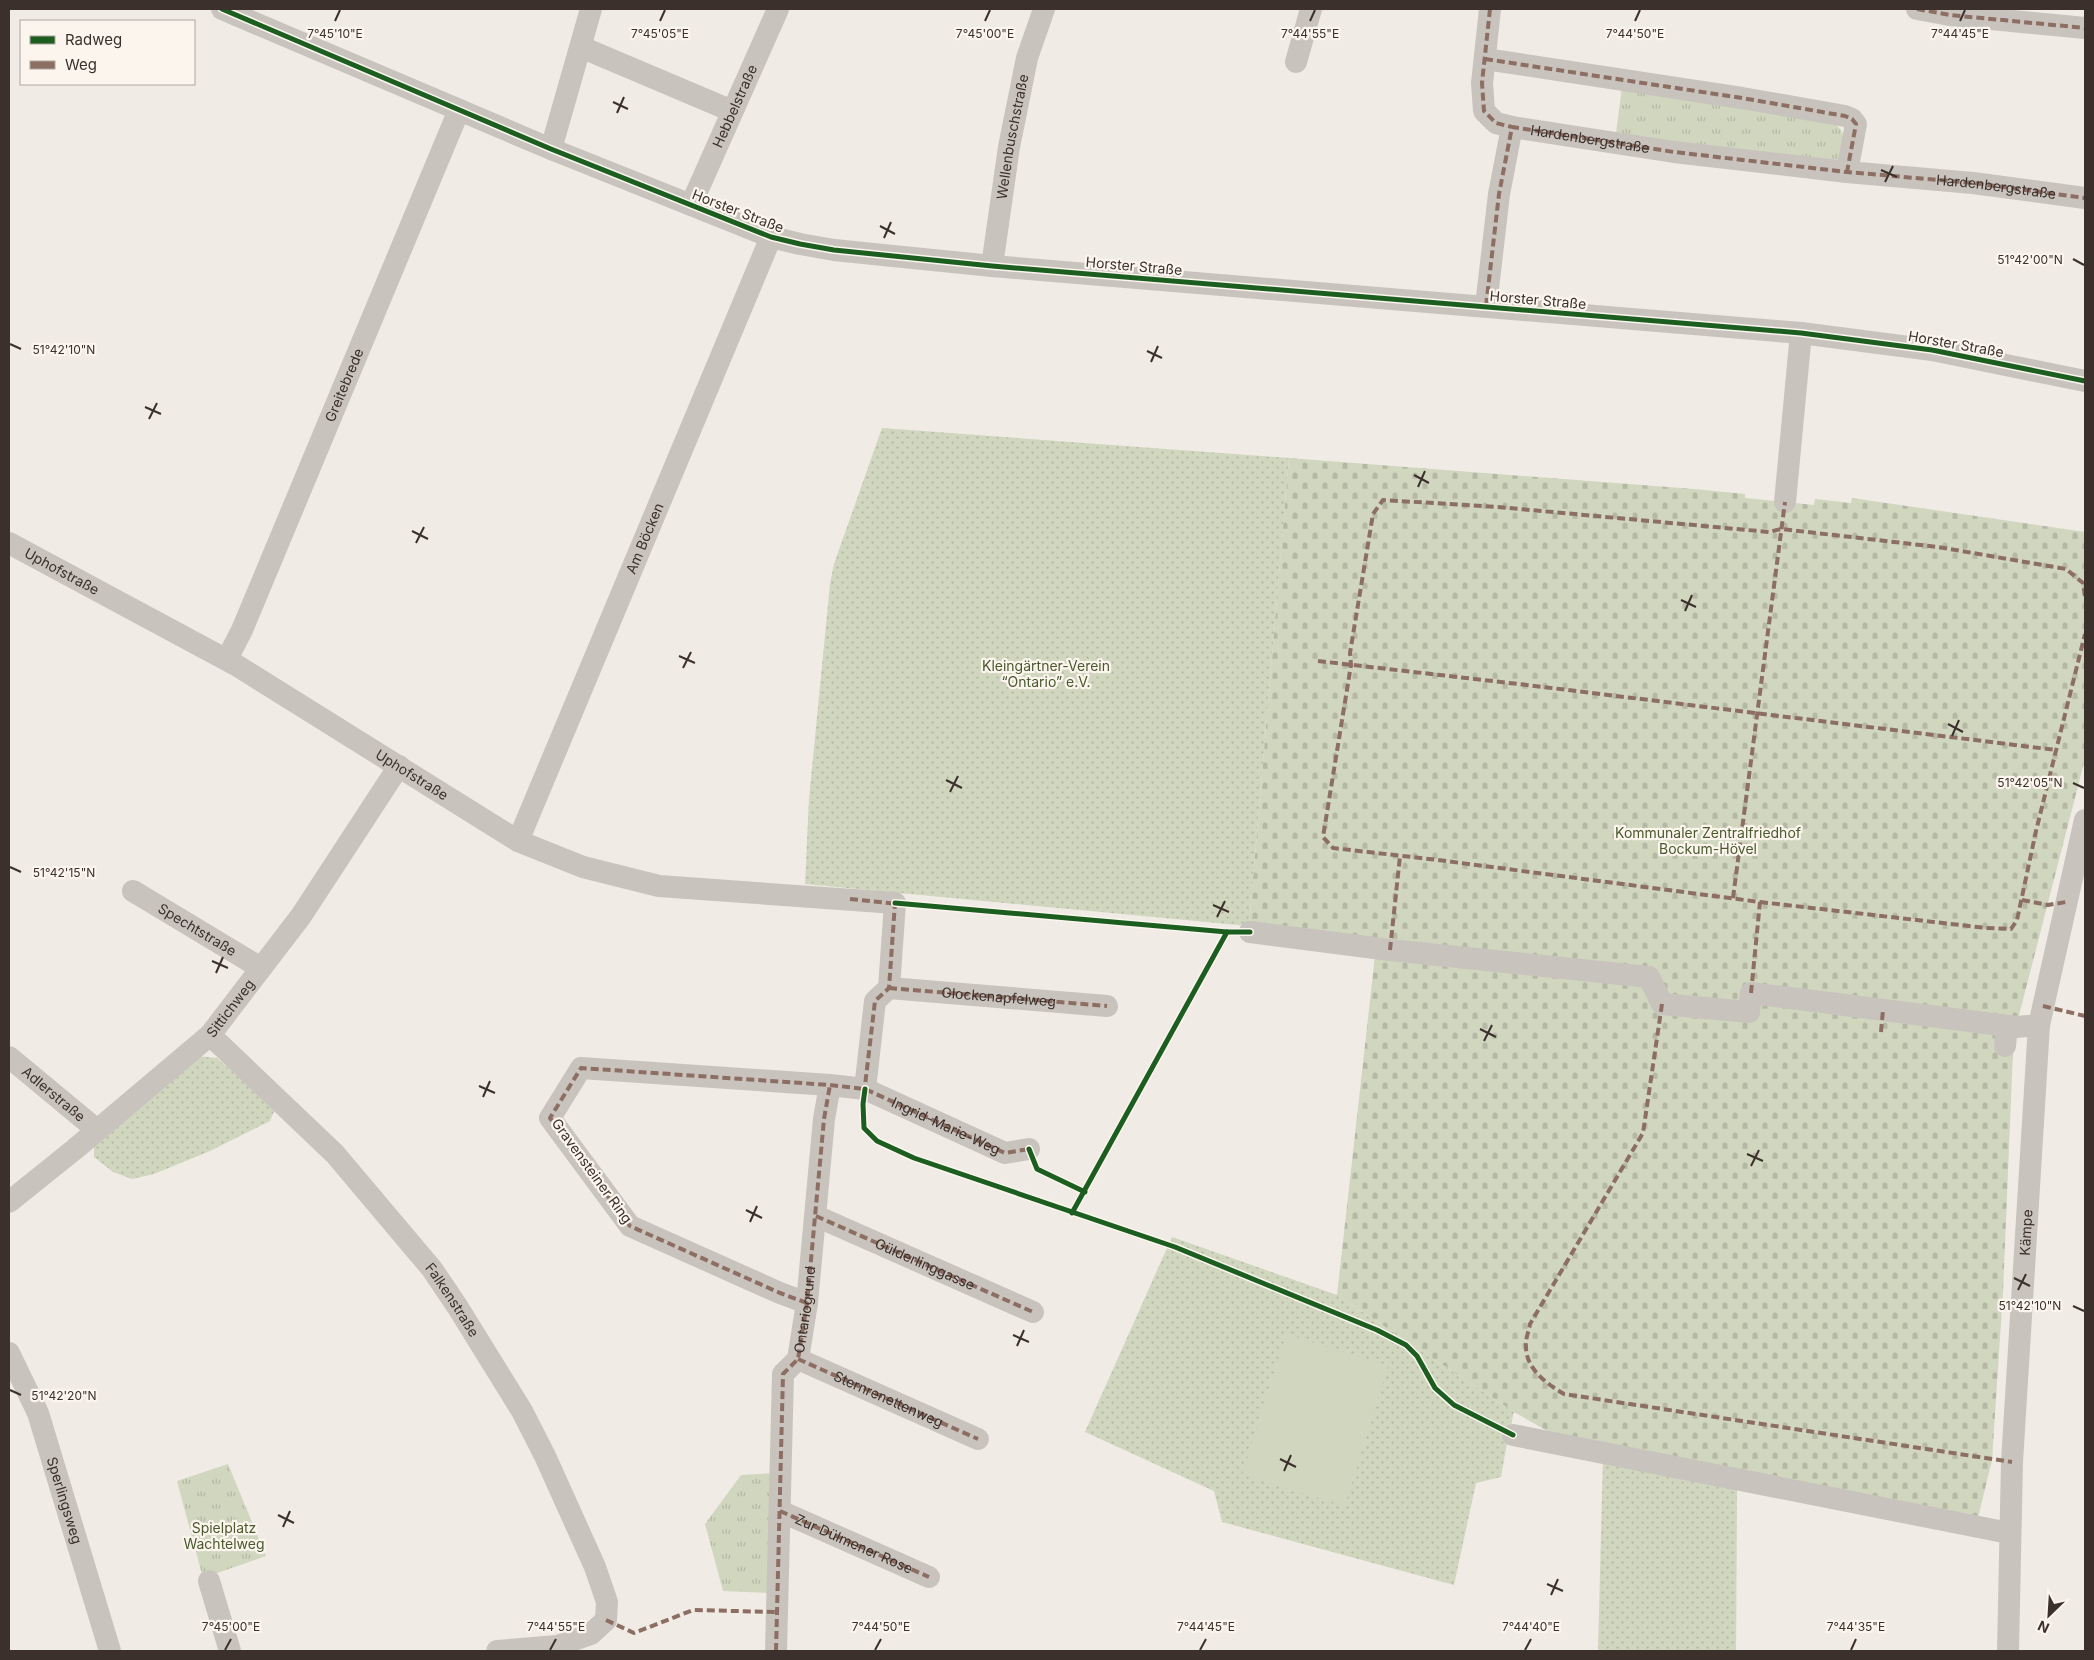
<svg xmlns="http://www.w3.org/2000/svg" width="2094" height="1660" font-family="Inter,sans-serif">
	<defs>
		<pattern id="grass-dots" width="8" height="8" patternUnits="userSpaceOnUse" patternTransform="scale(1.25)"><rect width="8" height="8" fill="#d1d6bf"/><path d="M2 2h.1M6 6h.1" fill="none" stroke="#b4b8a4" stroke-width="1.8" stroke-linecap="round"/></pattern>
		<pattern id="cemetery-stones" width="16" height="16" patternUnits="userSpaceOnUse" patternTransform="scale(1.25)"><rect width="16" height="16" fill="#d1d6bf"/><path d="M2 7V4a2 2 0 0 1 4 0v3zM10 15v-3a2 2 0 0 1 4 0v3z" fill="#b4b8a4"/></pattern>
		<pattern id="park-tufts" width="24" height="20" patternUnits="userSpaceOnUse" patternTransform="scale(1.25)"><rect width="24" height="20" fill="#d1d6bf"/><path d="M3 7l-1-3M5 7V3M7 7l1-3M15 17l-1-3M17 17v-4M19 17l1-3" fill="none" stroke="#b4b8a4"/></pattern>
	</defs>
	<rect width="100%" height="100%" fill="#f0ebe5"/>
	<g fill="url(#grass-dots)">
		<polygon points="882,428 1289,458 1249,926 805,884 809,799 830,584 834,564"/>
		<polygon points="198,1056 217,1058 275,1109 270,1121 210,1151 154,1174 132,1179 113,1172 94,1157 94,1144"/>
		<polygon points="1172,1237 1337,1295 1514,1412 1507,1443 1501,1477 1476,1483 1454,1585 1222,1522 1214,1491 1085,1432"/>
		<polygon points="1603,1458 1737,1489 1736,1651 1598,1651"/>
	</g>
	<polygon fill="url(#cemetery-stones)" points="1289,458 1694,489 1745,494 1745,498 1814,505 1815,499 1851,503 1852,498 2085,532 2085,759 2016,1027 2014,1027 2003,1292 1992,1460 1978,1518 1560,1438 1514,1412 1337,1295 1377,938 1249,926"/>
	<g fill="url(#park-tufts)">
		<path d="M1622 87 1836 125C1847 132 1846 150 1838 160L1708 147 1616 133Z"/>
		<polygon points="228,1464 266,1556 203,1578 177,1481"/>
		<polygon points="775,1473 768,1593 723,1591 705,1524 741,1475"/>
	</g>
	<polygon fill="#d1d6bf" points="1286,1334 1388,1366 1345,1506 1242,1475"/>
	<g fill="none" stroke-linecap="round" stroke-linejoin="round">
		<g stroke="#c9c3be" stroke-width="22">
			<polyline points="222,9 551,149 771,237 800,244 834,250 992,266 1801,333 1932,350 2085,381"/>
			<polyline points="1490,9 1482,83 1484,111 1496,123 1512,127"/>
			<polyline points="1917,9 1950,15 2085,28"/>
			<polyline points="581,47 732,111"/>
			<polyline points="1485,59 1742,98 1845,116 1852,119 1856,124 1847,172"/>
			<polyline points="1296,62 1311,9"/>
			<polyline points="551,149 591,9"/>
			<path id="s1" d="M691 205 778 9"/>
			<path id="s2" d="M992 266 1009 147 1027 58 1044 9"/>
			<polyline points="1486,306 1499,194 1512,127 1674,152 1847,172 1973,183 2085,198"/>
			<polyline points="1785,502 1801,333"/>
			<path id="s3" d="M9 543 236 665 518 841 583 867 659 886 895 903 889 988 875 1001 865 1089"/>
			<path id="s4" d="M227 659 242 630 459 110"/>
			<path id="s5" d="M518 841 771 237"/>
			<path id="s6" d="M133 891 261 968"/>
			<polyline points="1250,932 1390,950 1649,977 1662,1004 1749,1012 1751,993 2016,1027 2039,1025"/>
			<path id="s7" d="M889 988 1107 1006"/>
			<path id="s8" d="M210 1035 335 1154 432 1269 457 1306 522 1411 545 1456 595 1567 607 1602 606 1620 591 1634 557 1646 497 1651"/>
			<polyline points="2005,1046 2007,1026"/>
			<path id="s9" d="M9 1057 97 1130"/>
			<path id="s10" d="M9 1202 75 1149 210 1035 301 916 399 766"/>
			<path id="s11" d="M816 1216 1033 1312"/>
			<path id="s12" d="M807 1303 780 1293 630 1226 550 1118 581 1068 830 1085 865 1089 1005 1153 1029 1149"/>
			<path id="s13" d="M9 1353 38 1413 110 1651"/>
			<path id="s14" d="M798 1359 978 1439"/>
			<polyline points="1513,1435 2009,1533"/>
			<polyline points="780,1511 929,1577"/>
			<polyline points="209,1581 230,1651"/>
			<path id="s15" d="M776 1651 783 1374 798 1359 807 1303 824 1119 830 1085"/>
			<path id="s16" d="M2008 1651 2012 1462 2039 1025 2085 820"/>
		</g>
		<g stroke="#8d6e63" stroke-width="4" stroke-dasharray="8 4" stroke-linecap="butt">
			<polyline points="1490,9 1482,83 1484,111 1496,123 1512,127"/>
			<polyline points="1917,9 1950,15 2085,28"/>
			<polyline points="1485,59 1742,98 1845,116 1852,119 1856,124 1847,172"/>
			<path id="s17" d="M1486 306 1499 194 1512 127 1674 152 1847 172 1973 183 2085 198"/>
			<polyline points="1318,661 1527,685 2056,750"/>
			<polyline points="1733,898 1785,502"/>
			<polyline points="850,899 898,904"/>
			<polyline points="2022,900 2048,905 2066,902"/>
			<polyline points="1760,902 1986,928 2011,929 2017,920 2036,831 2085,634"/>
			<polyline points="1390,950 1400,856"/>
			<polyline points="889,988 1107,1006"/>
			<polyline points="1751,993 1760,902 1438,860 1333,848 1323,837 1351,665 1350,653 1373,514 1383,500 1498,507 1769,532 1781,529 1938,547 2066,569 2083,583 2085,597"/>
			<path d="M1662 1004 1643 1133 1530 1324C1529 1331 1525 1339 1526 1347 1526 1369 1547 1384 1564 1394L2012 1462"/>
			<polyline points="2043,1006 2085,1016"/>
			<polyline points="1881,1032 1883,1010"/>
			<polyline points="864,1094 875,1001 889,988 895,903"/>
			<polyline points="816,1216 1033,1312"/>
			<polyline points="807,1303 780,1293 630,1226 550,1118 581,1068 830,1085 865,1089 1005,1153 1029,1149 1030,1152"/>
			<polyline points="798,1359 978,1439"/>
			<path id="s18" d="M780 1511 929 1577"/>
			<polyline points="606,1620 634,1633 693,1610 776,1612"/>
			<polyline points="776,1651 783,1374 798,1359 807,1303 824,1119 830,1085"/>
		</g>
		<defs>
			<g id="cycleway">
				<polyline points="222,9 551,149 771,237 800,244 834,250 992,266 1801,333 1932,350 2085,381"/>
				<polyline points="895,903 1227,932 1250,932"/>
				<polyline points="865,1089 863,1104 864,1128 877,1141 914,1158 1175,1247 1377,1330 1406,1345 1417,1356 1435,1388 1454,1405 1513,1435"/>
				<polyline points="1029,1149 1037,1169 1085,1192"/>
				<polyline points="1072,1213 1227,932"/>
			</g>
		</defs>
		<use href="#cycleway" stroke="#fbf5ee" stroke-width="8"/>
		<use href="#cycleway" stroke="#1b5e20" stroke-width="5"/>
	</g>
	<path fill="none" stroke="#3b302b" stroke-width="2" d="M335 21 340 10M660 21 665 10M985 21 990 10M1310 21 1315 10M1635 21 1640 10M1960 21 1965 10M613 102 628 109M617 113 624 97M1881 170 1897 177M1885 182 1893 166M880 226 895 234M884 238 891 222M2073 259 2084 265M10 344 21 349M1147 351 1162 358M1151 362 1158 346M145 407 161 414M149 419 157 403M1414 475 1429 483M1418 487 1425 471M412 531 428 539M416 543 424 527M1681 600 1696 607M1685 611 1692 595M679 656 695 663M683 668 691 652M1948 724 1963 732M1952 736 1959 720M946 780 962 788M2073 783 2084 788M950 792 958 776M10 867 21 872M1213 905 1229 912M1217 917 1225 901M212 961 228 968M216 973 223 957M1480 1029 1496 1037M1484 1041 1492 1025M479 1086 495 1093M483 1097 490 1081M1747 1154 1763 1161M1751 1166 1759 1150M746 1210 762 1218M750 1222 757 1206M2014 1278 2030 1286M2018 1290 2026 1274M2073 1306 2084 1311M1013 1335 1029 1342M1017 1346 1024 1330M10 1390 21 1395M1280 1459 1296 1467M1284 1471 1291 1455M278 1515 294 1523M283 1527 290 1511M1547 1584 1563 1591M1551 1595 1558 1579M225 1650 231 1639M550 1650 556 1639M875 1650 881 1639M1200 1650 1206 1639M1525 1650 1531 1639M1851 1650 1856 1639"/>
	<g text-anchor="middle" stroke-width="4.5" stroke-linejoin="round" paint-order="stroke">
		<g font-size="14" fill="#3b302b" stroke="#fbf5ee">
			<text dy="5" stroke="none"><textPath href="#s1" startOffset="108">Hebbelstraße</textPath></text>
			<text dy="5" stroke="none"><textPath href="#s2" startOffset="131">Wellenbuschstraße</textPath></text>
			<text dy="5" stroke="none"><textPath href="#s17" startOffset="260">Hardenbergstraße</textPath></text>
			<text dy="5" stroke="none"><textPath href="#s17" startOffset="669">Hardenbergstraße</textPath></text>
			<text transform="translate(738 211) rotate(21)" y="5">Horster Straße</text>
			<text transform="translate(1134 266) rotate(5)" y="5">Horster Straße</text>
			<text transform="translate(1538 300) rotate(5)" y="5">Horster Straße</text>
			<text transform="translate(1956 344) rotate(10)" y="5">Horster Straße</text>
			<text dy="5" stroke="none"><textPath href="#s4" startOffset="298">Greitebrede</textPath></text>
			<text dy="5" stroke="none"><textPath href="#s5" startOffset="328">Am Böcken</textPath></text>
			<text dy="5" stroke="none"><textPath href="#s3" startOffset="60">Uphofstraße</textPath></text>
			<text dy="5" stroke="none"><textPath href="#s3" startOffset="465">Uphofstraße</textPath></text>
			<text dy="5" stroke="none"><textPath href="#s6" startOffset="75">Spechtstraße</textPath></text>
			<text dy="5" stroke="none"><textPath href="#s7" startOffset="110">Glockenapfelweg</textPath></text>
			<text dy="5" stroke="none"><textPath href="#s10" startOffset="295">Sittichweg</textPath></text>
			<text dy="5" stroke="none"><textPath href="#s9" startOffset="58">Adlerstraße</textPath></text>
			<text dy="5" stroke="none"><textPath href="#s12" startOffset="760">Ingrid-Marie-Weg</textPath></text>
			<text transform="translate(592 1171) rotate(54)" y="5">Gravensteiner Ring</text>
			<text dy="5" stroke="none"><textPath href="#s16" startOffset="419">Kämpe</textPath></text>
			<text dy="5" stroke="none"><textPath href="#s11" startOffset="119">Gülderlinggasse</textPath></text>
			<text dy="5" stroke="none"><textPath href="#s8" startOffset="360">Falkenstraße</textPath></text>
			<text dy="5" stroke="none"><textPath href="#s15" startOffset="348">Ontariogrund</textPath></text>
			<text dy="5" stroke="none"><textPath href="#s14" startOffset="99">Sternrenettenweg</textPath></text>
			<text dy="5" stroke="none"><textPath href="#s13" startOffset="158">Sperlingsweg</textPath></text>
			<text dy="5" stroke="none"><textPath href="#s18" startOffset="81">Zur Dülmener Rose</textPath></text>
		</g>
		<g font-size="14" fill="#4a5a2e" stroke="#fbf5ee">
			<text x="1046" y="671">Kleingärtner-Verein<tspan x="1046" dy="16">“Ontario” e.V.</tspan></text>
			<text x="1708" y="838">Kommunaler Zentralfriedhof<tspan x="1708" dy="16">Bockum-Hövel</tspan></text>
			<text x="224" y="1533">Spielplatz<tspan x="224" dy="16">Wachtelweg</tspan></text>
		</g>
	</g>
	<g font-size="12" text-anchor="middle" fill="#3b302b" stroke="#fbf5ee" stroke-width="4.5" stroke-linejoin="round" paint-order="stroke">
		<text x="335" y="38">7°45'10"E</text>
		<text x="985" y="38">7°45'00"E</text>
		<text x="1310" y="38">7°44'55"E</text>
		<text x="1635" y="38">7°44'50"E</text>
		<text x="1960" y="38">7°44'45"E</text>
		<text x="660" y="38">7°45'05"E</text>
		<text x="2030" y="264">51°42'00"N</text>
		<text x="64" y="354">51°42'10"N</text>
		<text x="2030" y="787">51°42'05"N</text>
		<text x="64" y="877">51°42'15"N</text>
		<text x="2030" y="1310">51°42'10"N</text>
		<text x="64" y="1400">51°42'20"N</text>
		<text x="231" y="1631">7°45'00"E</text>
		<text x="556" y="1631">7°44'55"E</text>
		<text x="881" y="1631">7°44'50"E</text>
		<text x="1206" y="1631">7°44'45"E</text>
		<text x="1531" y="1631">7°44'40"E</text>
		<text x="1856" y="1631">7°44'35"E</text>
	</g>
	<rect width="2094" height="1660" fill="none" stroke="#3b302b" stroke-width="20"/>
	<rect x="20" y="20" width="175" height="65" fill="#fbf5ee" stroke="#aea6a0"/>
	<rect x="30" y="36" width="25" height="8" fill="#1b5e20" stroke="#aea6a0"/>
	<text x="65" y="45" font-size="15" fill="#3b302b">Radweg</text>
	<rect x="30" y="61" width="25" height="8" fill="#8d6e63" stroke="#aea6a0"/>
	<text x="65" y="70" font-size="15" fill="#3b302b">Weg</text>
	<g transform="translate(2049 1615) rotate(205)" stroke="#fbf5ee" stroke-width="4" paint-order="stroke">
	<path d="M0-4L9 19L0 12L-9 19Z" fill="#3b302b"/>
	<text y="-8" font-size="14" font-weight="bold" text-anchor="middle" fill="#3b302b">N</text>
	</g>
</svg>
